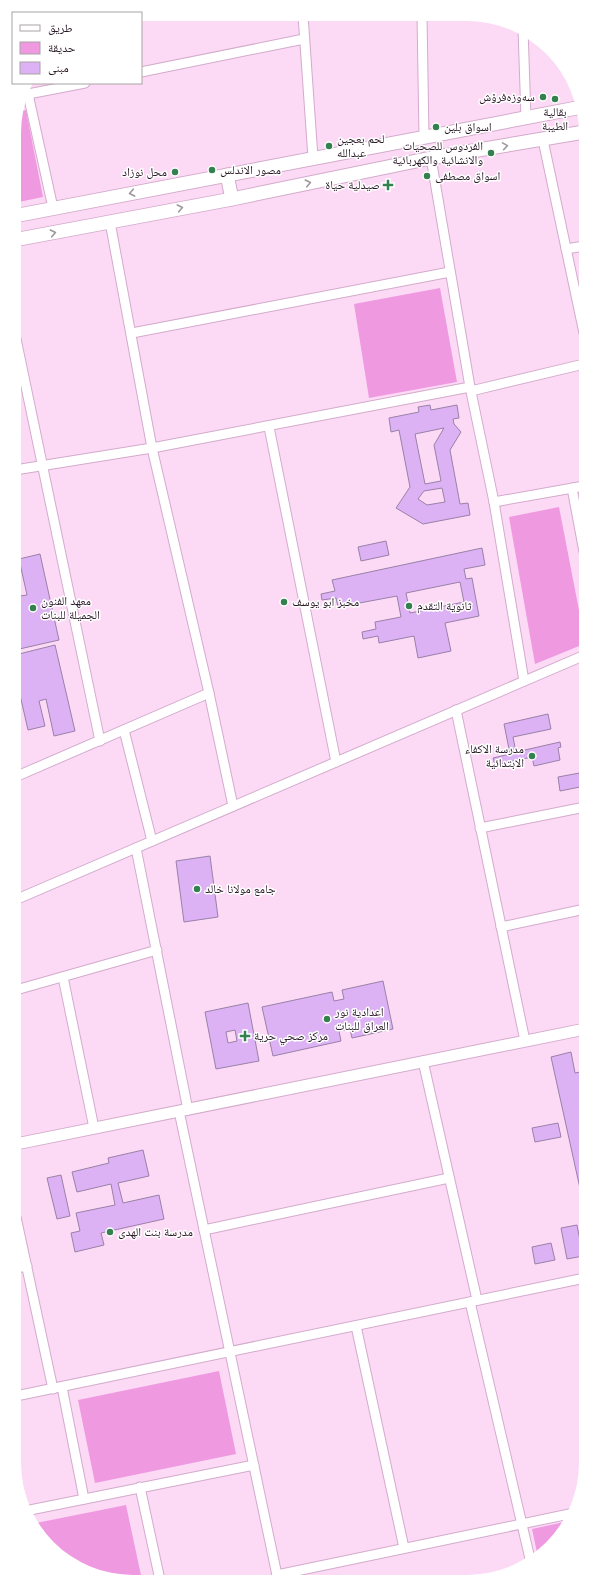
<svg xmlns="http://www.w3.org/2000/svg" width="600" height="1596" font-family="'Open Sans','Noto Naskh Arabic',sans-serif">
	<rect width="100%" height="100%" fill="#fcdaf5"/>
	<g fill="#ef99e1">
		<polygon points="26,110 43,197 14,203 14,125 18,112"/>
		<polygon points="440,288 457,382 369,398 354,304"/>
		<polygon points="559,507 584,636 584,644 535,664 509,517"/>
		<polygon points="219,1371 236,1454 95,1483 78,1400"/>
		<polygon points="126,1505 142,1580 110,1580 80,1570 49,1547 31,1524"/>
		<polygon points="569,1521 557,1541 538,1557 532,1529"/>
	</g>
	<g fill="#dcb2f4" stroke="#9981a8" fill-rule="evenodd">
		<path d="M430 405 431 410 457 405 459 418 453 419 454 424 461 432 450 450 460 504 468 503 470 515 423 524 396 508 410 487 399 430 391 432 389 418 419 412 418 407ZM444 428 434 445 441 481 425 484 415 434ZM442 488 445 502 427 505 418 499 424 491Z"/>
		<polygon points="386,541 389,555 361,561 358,547"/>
		<path d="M482 548 485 565 464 569 466 579 472 578 479 616 445 623 451 651 418 658 414 636 379 643 378 636 363 639 362 632 376 629 375 622 401 617 397 596 338 607 336 598 322 600 321 594 335 591 332 580ZM460 582 464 602 410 613 406 593Z"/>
		<polygon points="40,554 59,640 15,650 15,574 20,596 27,595 19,559"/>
		<polygon points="55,645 75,731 54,736 46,699 39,701 45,726 28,730 15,673 15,655"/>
		<polygon points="548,714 551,729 513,737 516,752 560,742 561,747 558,748 560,760 534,766 532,757 495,765 493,758 510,754 504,724"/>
		<polygon points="585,772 585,786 560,791 558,777"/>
		<polygon points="210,856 218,917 184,922 176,861"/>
		<polygon points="383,981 393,1029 352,1038 350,1029 339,1031 341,1041 273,1056 262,1007 332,992 334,1001 344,999 342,990"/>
		<path d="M248 1003 259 1061 216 1069 205 1012ZM235 1030 237 1041 228 1043 226 1032Z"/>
		<polygon points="571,1052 575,1073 585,1071 585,1066 585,1202 583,1202 551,1057"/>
		<polygon points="558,1123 561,1137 535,1142 532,1128"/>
		<polygon points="143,1150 149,1176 118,1183 123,1203 159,1195 164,1219 101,1233 104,1245 75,1252 71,1233 80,1231 76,1213 115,1205 111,1184 77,1192 72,1172 109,1163 108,1158"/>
		<polygon points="61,1175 70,1216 57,1219 47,1178"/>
		<polygon points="577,1225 583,1256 567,1259 561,1228"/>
		<polygon points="551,1243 555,1260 535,1264 532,1247"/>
	</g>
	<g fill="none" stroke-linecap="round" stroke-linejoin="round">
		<defs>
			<g id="minor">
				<polyline points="303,15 313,158"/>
				<polyline points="422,16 424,137"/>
				<polyline points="523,29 526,118"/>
				<polyline points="141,72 304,39"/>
				<polyline points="28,94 53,208"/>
				<polyline points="23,95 85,83"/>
				<polyline points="543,140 584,333"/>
				<polyline points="431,158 470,387 494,502 524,681"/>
				<polyline points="110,222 152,448 209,693 233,806"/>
				<polyline points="566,249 584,246"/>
				<polyline points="132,333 450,272"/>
				<polyline points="15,334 100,741"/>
				<polyline points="471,391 584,364"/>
				<polyline points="269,427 336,762"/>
				<polyline points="15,470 152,448 470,387"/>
				<polyline points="572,488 584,552"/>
				<polyline points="494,502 584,486"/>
				<polyline points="456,710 525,1041"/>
				<polyline points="124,730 152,841"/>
				<polyline points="15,777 209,693"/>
				<polyline points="480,828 585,807"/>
				<polyline points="136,848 188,1110"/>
				<polyline points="15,900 585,655"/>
				<polyline points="501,927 585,909"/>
				<polyline points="63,977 94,1128"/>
				<polyline points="16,990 157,950"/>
				<polyline points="423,1061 477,1300"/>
				<polyline points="179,1111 278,1580"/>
				<polyline points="16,1217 53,1389"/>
				<polyline points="204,1230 449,1178"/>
				<polyline points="16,1268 27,1266"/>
				<polyline points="470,1302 531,1563"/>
				<polyline points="356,1326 404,1548"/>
				<polyline points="62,1387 84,1499"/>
				<polyline points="16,1396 585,1278"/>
				<polyline points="140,1487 160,1580"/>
				<polyline points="25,1511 254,1465"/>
				<polyline points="277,1575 574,1513"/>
			</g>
			<polyline id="tertiary" points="16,1144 585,1029"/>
			<g id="secondary">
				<polyline points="227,175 232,199"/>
				<polyline points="14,216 582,107"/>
				<polyline points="14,240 232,199 431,158 584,132"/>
			</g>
		</defs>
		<use href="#minor" stroke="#d3abcc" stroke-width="11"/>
		<use href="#tertiary" stroke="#d3abcc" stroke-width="13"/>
		<use href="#secondary" stroke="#d3abcc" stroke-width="15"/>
		<use href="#minor" stroke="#fff" stroke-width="9"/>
		<use href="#tertiary" stroke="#fff" stroke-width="11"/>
		<use href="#secondary" stroke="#fff" stroke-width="13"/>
	</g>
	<defs><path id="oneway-chevron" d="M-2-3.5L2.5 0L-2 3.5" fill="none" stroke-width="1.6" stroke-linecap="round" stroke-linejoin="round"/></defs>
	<g stroke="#9e979c">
		<use href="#oneway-chevron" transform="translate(505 146) rotate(-9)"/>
		<use href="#oneway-chevron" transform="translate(308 183) rotate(-12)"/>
		<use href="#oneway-chevron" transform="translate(132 193) rotate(169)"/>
		<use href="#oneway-chevron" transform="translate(180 208) rotate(-11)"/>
		<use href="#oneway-chevron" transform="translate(53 233) rotate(-11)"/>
	</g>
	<g fill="#348150" stroke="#fff" stroke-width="1.5">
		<circle cx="543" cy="97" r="4"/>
		<circle cx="555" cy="99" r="4"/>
		<circle cx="436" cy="127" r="4"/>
		<circle cx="329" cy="146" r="4"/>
		<circle cx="491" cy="153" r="4"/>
		<circle cx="212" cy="170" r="4"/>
		<circle cx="175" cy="172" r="4"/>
		<circle cx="427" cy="176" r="4"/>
		<path d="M386 179h4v4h4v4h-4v4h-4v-4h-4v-4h4z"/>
		<circle cx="284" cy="602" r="4"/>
		<circle cx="409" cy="606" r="4"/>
		<circle cx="33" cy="608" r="4"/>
		<circle cx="532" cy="756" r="4"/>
		<circle cx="197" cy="889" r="4"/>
		<circle cx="327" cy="1019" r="4"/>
		<path d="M243 1030h4v4h4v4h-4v4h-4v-4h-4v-4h4z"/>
		<circle cx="110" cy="1232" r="4"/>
	</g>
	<g text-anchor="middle" stroke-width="3" stroke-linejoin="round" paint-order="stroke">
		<g font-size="12" fill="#271824" stroke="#fff" text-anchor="start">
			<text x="535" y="101" text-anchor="end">سەوزەفرۆش</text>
			<text x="555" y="116" text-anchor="middle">بقالية<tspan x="555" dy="14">الطيبة</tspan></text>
			<text x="444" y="131">اسواق بلين</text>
			<text x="337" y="143">لحم بعجين<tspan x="337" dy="14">عبدالله</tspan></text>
			<text x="483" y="150" text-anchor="end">الفردوس للصحيات<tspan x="483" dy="14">والانشائية والكهربائية</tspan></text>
			<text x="220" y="174">مصور الاندلس</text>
			<text x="167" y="176" text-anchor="end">محل نوزاد</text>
			<text x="435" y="180">اسواق مصطفى</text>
			<text x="380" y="189" text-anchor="end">صيدلية حياة</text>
			<text x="41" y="605">معهد الفنون<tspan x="41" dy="14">الجميلة للبنات</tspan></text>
			<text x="292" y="606">مخبز ابو يوسف</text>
			<text x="417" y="610">ثانوية التقدم</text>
			<text x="524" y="753" text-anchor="end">مدرسة الاكفاء<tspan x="524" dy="14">الابتدائية</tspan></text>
			<text x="205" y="893">جامع مولانا خالد</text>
			<text x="335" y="1016">اعدادية نور<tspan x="335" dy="14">العراق للبنات</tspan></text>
			<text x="254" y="1040">مركز صحي حرية</text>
			<text x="118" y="1236">مدرسة بنت الهدی</text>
		</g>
	</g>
	<path d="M0 0H600V1596H0ZM133 21H467A112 112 0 0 1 579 133V1463A112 112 0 0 1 467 1575H133A112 112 0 0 1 21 1463V133A112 112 0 0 1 133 21Z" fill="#fff" fill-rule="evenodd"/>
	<rect x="12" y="12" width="130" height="72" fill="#ffffff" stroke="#a9a3a7"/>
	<rect x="20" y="25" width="20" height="6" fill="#ffffff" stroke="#a9a3a7"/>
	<text x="48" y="32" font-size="12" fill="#271824">طريق</text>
	<rect x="20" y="42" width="20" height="12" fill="#ef99e1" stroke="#a9a3a7"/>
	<text x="48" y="52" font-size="12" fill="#271824">حديقة</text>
	<rect x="20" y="62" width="20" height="12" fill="#dcb2f4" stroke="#a9a3a7"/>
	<text x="48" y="72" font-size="12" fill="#271824">مبنى</text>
</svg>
